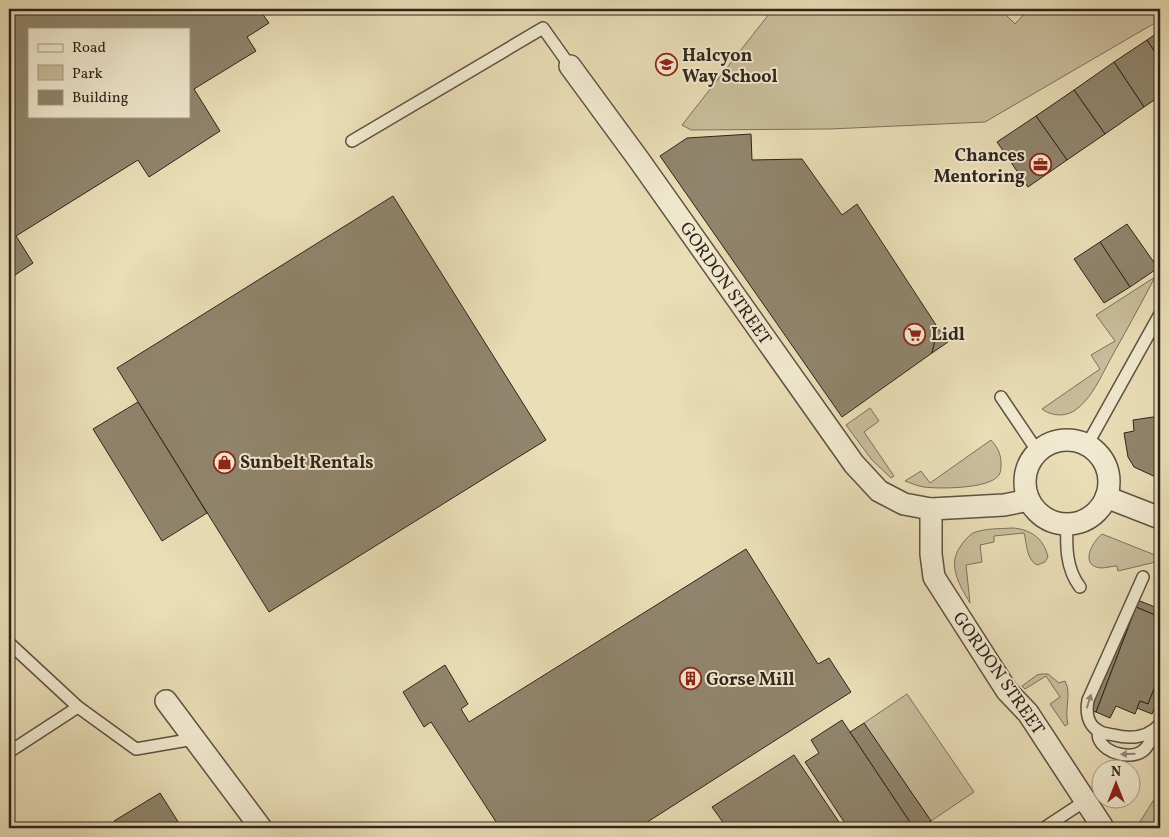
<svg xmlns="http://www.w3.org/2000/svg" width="1169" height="837" font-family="Vollkorn,serif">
	<rect width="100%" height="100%" fill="#eadeb7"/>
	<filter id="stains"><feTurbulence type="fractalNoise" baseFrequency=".004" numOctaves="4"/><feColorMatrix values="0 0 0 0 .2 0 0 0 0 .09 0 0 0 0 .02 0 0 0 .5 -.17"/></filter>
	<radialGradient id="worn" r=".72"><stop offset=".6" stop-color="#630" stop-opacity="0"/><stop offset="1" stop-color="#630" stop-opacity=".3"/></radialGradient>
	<g fill="#cabe9d" stroke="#7c715d">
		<polygon points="773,9 1000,9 1015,24 1029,9 1160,9 1160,20 985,122 830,129 691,130 682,125"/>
		<path d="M1155 277C1141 304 1126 331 1111 358 1101 376 1092 399 1074 411 1064 417 1051 416 1042 409L1100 369 1091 355 1115 341 1096 315Z"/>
		<polygon points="870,408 879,421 864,432 894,476 891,478 872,460 846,425"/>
		<path d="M991 440C998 448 1001 454 1001 464 1001 468 1001 472 999 475 990 489 939 489 924 487 917 486 911 483 905 481L921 471 930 483Z"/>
		<path d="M1012 528C1031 529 1044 539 1048 557L1045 562 1037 565C1026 559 1027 544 1024 533L994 536V542L980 545 982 562 966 565 970 603C960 586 947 565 960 547 963 542 968 536 973 533 985 528 1000 529 1012 528Z"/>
		<path d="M1102 534 1160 557V561L1118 571 1117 566C1112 566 1106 568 1101 568 1079 566 1092 542 1102 534Z"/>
		<path d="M1042 674H1048L1059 683 1065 681C1072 693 1064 710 1068 724L1065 726 1050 704 1060 697 1046 676 1025 689 1022 686 1037 675Z"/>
		<polygon points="907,694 974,792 931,821 864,723"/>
		<polygon points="1160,790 1160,823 1157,828 1136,828"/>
	</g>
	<g fill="#90856d" stroke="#2f241d" fill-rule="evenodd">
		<path d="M9 9H259L269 23 247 37 256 51 194 89 220 131 149 177 138 160 16 236 33 263 9 279ZM29 29H189V116H29Z"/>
		<polygon points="1160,31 1160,60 1147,40"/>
		<polygon points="1147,40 1160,60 1160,96 1144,107 1114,62"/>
		<polygon points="1114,62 1144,107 1105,134 1074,90"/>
		<polygon points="1074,90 1105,134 1067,160 1036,116"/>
		<polygon points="1036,116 1067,160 1028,187 997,142"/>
		<polygon points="751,134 752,160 802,159 842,215 857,204 938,328 932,353 842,417 660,156 687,138"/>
		<polygon points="393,196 546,440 269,612 117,368"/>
		<polygon points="1127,224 1158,268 1130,287 1100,242"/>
		<polygon points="1100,242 1130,287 1104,303 1074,259"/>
		<polygon points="938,328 948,342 932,353"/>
		<polygon points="138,402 207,513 162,541 93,429"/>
		<polygon points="1160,416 1160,479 1134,467 1128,457 1124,433 1134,431 1133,420"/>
		<polygon points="746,549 818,664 829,658 851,692 638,828 500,828 431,722 424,727 403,692 445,665 468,704 461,709 469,722"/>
		<polygon points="1135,599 1160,609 1160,617 1136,607 1096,712 1089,710"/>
		<polygon points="1136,607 1160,617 1160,674 1148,704 1140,701 1135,714 1116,706 1110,718 1096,712"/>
		<polygon points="1160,674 1160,694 1152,714 1137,708 1140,701 1148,704"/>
		<polygon points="842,720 914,828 848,828 805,762 819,753 811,740"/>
		<polygon points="864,723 931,821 920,828 914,828 850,732"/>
		<polygon points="794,755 843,828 727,828 712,807"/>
		<polygon points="160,793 182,828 119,828 114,821"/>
	</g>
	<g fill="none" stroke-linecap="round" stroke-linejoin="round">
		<defs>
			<g id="service">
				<polyline points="352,141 543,28 570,66"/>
				<polyline points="1001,397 1038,452"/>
				<polyline points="1087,445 1160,314"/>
				<path d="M1067 524C1066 546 1066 569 1080 587"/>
				<path d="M1143 577 1088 700C1086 711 1087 725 1099 731 1103 734 1109 734 1114 735 1130 739 1148 738 1160 724"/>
				<polyline points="9,643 78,707"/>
				<path d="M1098 731C1098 734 1098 737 1099 739 1105 754 1133 761 1145 749 1150 744 1153 735 1157 728"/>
				<polyline points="9,752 78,707 136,749 194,739"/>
				<polyline points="1044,828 1085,801"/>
			</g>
			<g id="minor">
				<polyline points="570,66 639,160 854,464 879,491 904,504 931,509 1004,505 1029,500"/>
				<circle cx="1067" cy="482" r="42"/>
				<polyline points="1106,497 1160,518"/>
				<polyline points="931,509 931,554 934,577 1007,691 1028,713 1102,826"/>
				<polyline points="166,701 261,828"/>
			</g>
		</defs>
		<use href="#service" stroke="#5e5244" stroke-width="14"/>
		<use href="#minor" stroke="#5e5244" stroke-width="24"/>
		<use href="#service" stroke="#f1ead0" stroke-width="11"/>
		<use href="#minor" stroke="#f1ead0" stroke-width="21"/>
	</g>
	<defs><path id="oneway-solid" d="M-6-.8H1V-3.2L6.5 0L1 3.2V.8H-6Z" transform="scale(1.25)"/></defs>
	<g fill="#908776">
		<use href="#oneway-solid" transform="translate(1089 701) rotate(-73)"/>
		<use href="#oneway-solid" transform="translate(1128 754) rotate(179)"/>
	</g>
	<defs>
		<symbol id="school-ring" viewBox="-11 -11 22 22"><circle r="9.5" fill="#f1ead0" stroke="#8f2418" stroke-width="1.5"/><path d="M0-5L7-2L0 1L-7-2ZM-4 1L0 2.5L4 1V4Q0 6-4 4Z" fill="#8f2418"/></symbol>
		<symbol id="office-ring" viewBox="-11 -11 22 22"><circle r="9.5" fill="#f1ead0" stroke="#8f2418" stroke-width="1.5"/><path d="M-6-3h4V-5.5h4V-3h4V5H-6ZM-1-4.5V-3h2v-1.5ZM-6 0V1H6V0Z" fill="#8f2418"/></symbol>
		<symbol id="supermarket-ring" viewBox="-11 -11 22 22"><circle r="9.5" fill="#f1ead0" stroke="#8f2418" stroke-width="1.5"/><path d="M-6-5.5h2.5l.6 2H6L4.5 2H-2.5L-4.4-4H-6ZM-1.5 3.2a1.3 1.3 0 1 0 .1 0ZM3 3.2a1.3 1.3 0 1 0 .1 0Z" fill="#8f2418"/></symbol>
		<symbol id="shop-ring" viewBox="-11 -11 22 22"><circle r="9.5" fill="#f1ead0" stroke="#8f2418" stroke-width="1.5"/><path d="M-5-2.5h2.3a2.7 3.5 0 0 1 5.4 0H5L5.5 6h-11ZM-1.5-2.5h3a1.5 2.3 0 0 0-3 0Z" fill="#8f2418"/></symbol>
		<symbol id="building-ring" viewBox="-11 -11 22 22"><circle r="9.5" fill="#f1ead0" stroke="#8f2418" stroke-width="1.5"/><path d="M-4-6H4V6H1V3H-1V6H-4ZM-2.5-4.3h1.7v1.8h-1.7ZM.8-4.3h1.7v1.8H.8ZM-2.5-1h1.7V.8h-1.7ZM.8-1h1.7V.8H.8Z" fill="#8f2418"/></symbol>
	</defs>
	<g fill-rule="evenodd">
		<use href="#school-ring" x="654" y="52" width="25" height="25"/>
		<use href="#office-ring" x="1028" y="152" width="25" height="25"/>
		<use href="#supermarket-ring" x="902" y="322" width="25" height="25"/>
		<use href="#shop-ring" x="212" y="450" width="25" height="25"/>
		<use href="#building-ring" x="678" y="666" width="25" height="25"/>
	</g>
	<g text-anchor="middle" stroke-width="4" stroke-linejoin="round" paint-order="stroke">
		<g font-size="18" font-weight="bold" fill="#2f241d" stroke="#f1ead0" text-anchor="start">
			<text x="682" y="61">Halcyon<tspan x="682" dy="21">Way School</tspan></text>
			<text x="1025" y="161" text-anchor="end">Chances<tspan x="1025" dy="21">Mentoring</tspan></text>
			<text x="931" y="340">Lidl</text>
			<text x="240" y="468">Sunbelt Rentals</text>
			<text x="706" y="685">Gorse Mill</text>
		</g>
		<g font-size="18" fill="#2f241d" stroke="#f1ead0">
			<text transform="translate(726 283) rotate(55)" y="6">GORDON STREET</text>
			<text transform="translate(999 673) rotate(55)" y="6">GORDON STREET</text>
		</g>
	</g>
	<rect width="1169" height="837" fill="none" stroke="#eadeb7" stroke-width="30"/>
	<rect x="10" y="10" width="1149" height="817" fill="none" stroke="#2f241d" stroke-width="2.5"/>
	<rect x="15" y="15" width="1139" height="807" fill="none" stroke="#2f241d"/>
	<rect x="28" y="28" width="162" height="90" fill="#f1ead0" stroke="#a39b88"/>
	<rect x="38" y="44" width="25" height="8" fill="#f1ead0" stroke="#a39b88"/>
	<text x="72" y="52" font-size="15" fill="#2f241d">Road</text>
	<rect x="38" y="65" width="25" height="15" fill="#cabe9d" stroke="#a39b88"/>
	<text x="72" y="78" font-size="15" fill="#2f241d">Park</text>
	<rect x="38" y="90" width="25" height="15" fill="#90856d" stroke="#a39b88"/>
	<text x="72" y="102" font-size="15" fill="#2f241d">Building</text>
	<g transform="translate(1116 784)"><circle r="24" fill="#f1ead0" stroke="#a39b88"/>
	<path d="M0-4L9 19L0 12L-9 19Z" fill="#8f2418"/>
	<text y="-8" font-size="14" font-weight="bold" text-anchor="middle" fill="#2f241d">N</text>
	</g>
	<rect width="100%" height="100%" filter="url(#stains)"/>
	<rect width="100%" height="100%" fill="url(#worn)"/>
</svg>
